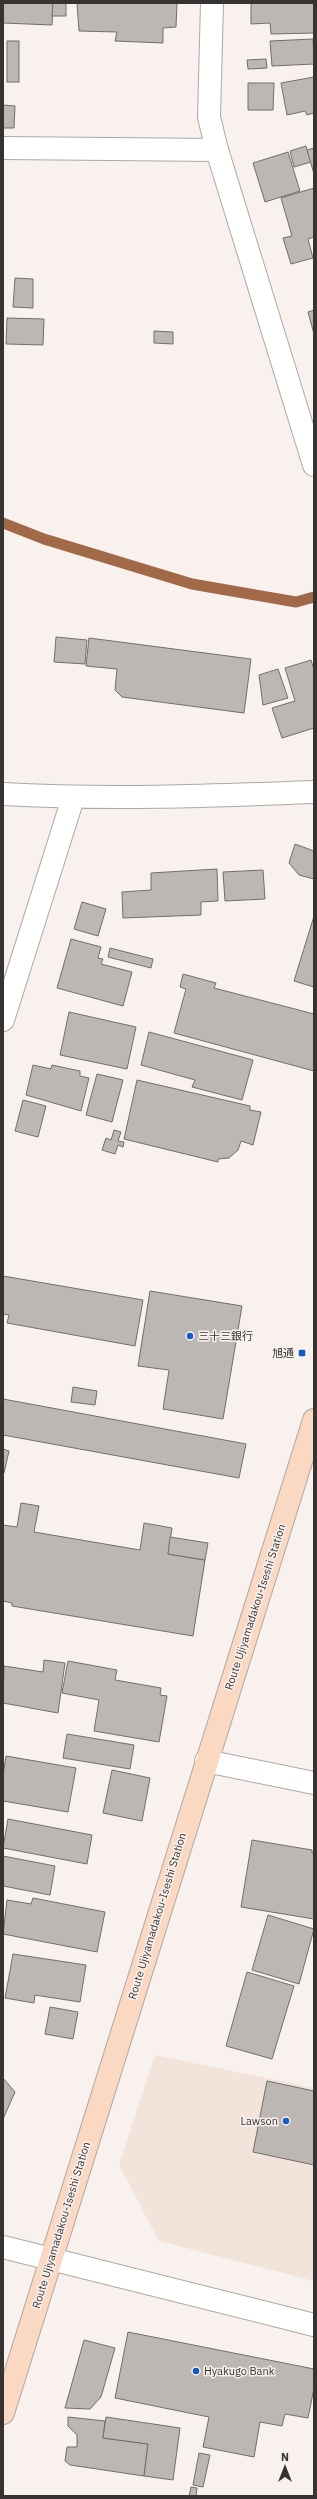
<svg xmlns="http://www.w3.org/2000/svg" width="317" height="2499" font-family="'IBM Plex Sans','Noto Sans JP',sans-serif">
	<rect width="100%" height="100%" fill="#f8f1ed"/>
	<polygon fill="#f2e3db" points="155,2055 314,2088 314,2281 159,2241 119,2165"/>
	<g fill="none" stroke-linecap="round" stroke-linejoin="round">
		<polyline stroke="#a26948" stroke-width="11" points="3,523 44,539 192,584 296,602 314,597"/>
	</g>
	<g fill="#bdb7b3" stroke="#746e6b">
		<polygon points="3,3 53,3 52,25 3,23"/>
		<polygon points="53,3 66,3 66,16 52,16"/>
		<polygon points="77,3 177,3 176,27 163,28 163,43 115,41 117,32 79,31"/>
		<polygon points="251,3 314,3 314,33 271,34 270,23 251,24"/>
		<polygon points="313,39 314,64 272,66 270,41"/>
		<rect x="7" y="41" width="12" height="41"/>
		<polygon points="266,59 267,68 248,69 247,60"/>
		<polygon points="314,77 314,113 307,115 305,111 287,115 281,83"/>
		<polygon points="248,83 274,83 273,110 248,110"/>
		<polygon points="3,105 15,106 14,128 3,128"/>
		<polygon points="306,146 311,162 294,167 290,151"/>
		<polygon points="314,148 314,174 307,150"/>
		<polygon points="288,152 300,191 265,202 253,163"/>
		<polygon points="314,188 314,237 308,239 313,258 291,264 283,238 292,236 281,198"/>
		<polygon points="15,278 33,279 33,308 13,307"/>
		<polygon points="314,310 314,334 308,312"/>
		<polygon points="7,318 44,319 43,345 6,344"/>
		<polygon points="154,331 173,332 173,344 154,343"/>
		<polygon points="56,637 87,640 85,664 54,662"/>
		<polygon points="89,638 251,659 244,713 122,697 115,690 117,669 86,666"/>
		<polygon points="311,660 314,670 314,728 282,738 272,708 295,701 285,668"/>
		<polygon points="278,669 288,698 263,705 259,675"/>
		<polygon points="295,844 314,851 314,879 299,875 289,863"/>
		<polygon points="217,869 218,901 201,902 201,915 123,918 122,892 151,890 151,873"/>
		<polygon points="263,870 265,899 225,901 223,872"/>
		<polygon points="82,902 106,909 98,936 74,929"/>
		<polygon points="314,916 314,987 294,981"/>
		<polygon points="71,939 101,947 98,958 103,959 101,964 132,972 123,1006 57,988"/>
		<polygon points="110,948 153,959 151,968 108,957"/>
		<polygon points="183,974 216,983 214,988 314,1014 314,1071 174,1033 186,989 180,987"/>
		<polygon points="69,1012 136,1027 127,1069 60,1055"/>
		<polygon points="149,1032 253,1060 242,1100 192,1087 195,1080 141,1065"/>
		<polygon points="33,1065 51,1069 52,1065 80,1071 80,1076 89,1078 81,1111 26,1095"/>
		<polygon points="97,1074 123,1080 112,1122 86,1115"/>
		<polygon points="137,1080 250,1106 250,1110 261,1112 253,1145 241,1141 238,1150 229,1158 218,1159 218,1162 124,1139"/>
		<polygon points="23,1100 46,1106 38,1137 15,1131"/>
		<polygon points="114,1130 121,1132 118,1141 124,1142 123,1147 118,1145 115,1154 102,1150 106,1138 111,1140"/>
		<polygon points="3,1276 143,1300 135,1346 7,1323 9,1315 3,1314"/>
		<polygon points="150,1291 242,1306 223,1419 163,1409 169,1370 138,1366"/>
		<polygon points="73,1387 97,1391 95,1405 71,1402"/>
		<polygon points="3,1399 246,1444 239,1478 3,1435"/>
		<polygon points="3,1449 9,1451 4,1473 3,1473"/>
		<polygon points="21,1503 39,1506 34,1532 140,1550 144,1523 172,1528 168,1554 205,1560 193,1636 12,1606 12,1603 3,1601 3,1525 17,1527"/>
		<polygon points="170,1537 208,1543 205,1560 168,1554"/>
		<polygon points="44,1660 65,1663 58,1713 3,1703 4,1666 43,1672"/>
		<polygon points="68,1661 117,1670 115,1680 161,1688 160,1695 167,1696 159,1742 94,1731 99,1700 62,1693"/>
		<polygon points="67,1734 134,1745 130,1769 63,1758"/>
		<polygon points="6,1756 76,1768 68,1812 3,1801 3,1775"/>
		<polygon points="112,1770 150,1778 142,1821 103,1813"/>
		<polygon points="8,1819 92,1835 87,1864 3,1848"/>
		<polygon points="252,1840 312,1850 312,1853 314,1853 314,1919 241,1907"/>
		<polygon points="3,1856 55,1866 50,1895 3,1886"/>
		<polygon points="33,1898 105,1912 97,1952 3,1934 7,1900 31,1904"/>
		<polygon points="268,1915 314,1929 299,1984 252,1970"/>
		<polygon points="13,1954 86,1965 80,2002 35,1995 34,2003 5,1998"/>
		<polygon points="247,1972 294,1986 272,2059 226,2046"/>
		<polygon points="50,2007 78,2012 73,2039 45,2034"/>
		<polygon points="3,2078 15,2092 3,2119"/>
		<polygon points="267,2081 314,2091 314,2165 253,2152"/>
		<polygon points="128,2332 314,2369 314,2388 308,2418 285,2414 282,2426 260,2422 254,2457 203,2447 209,2417 115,2398"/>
		<polygon points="84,2340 115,2348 101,2397 90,2409 65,2408"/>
		<polygon points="68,2417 105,2421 103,2438 148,2444 144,2476 70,2465 65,2461 67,2447 77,2447 77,2435 68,2426"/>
		<polygon points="106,2417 180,2428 173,2480 144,2476 148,2444 103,2438"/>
		<polygon points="199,2453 210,2455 203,2487 193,2485"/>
		<polygon points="191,2487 197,2488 196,2496 189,2496"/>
	</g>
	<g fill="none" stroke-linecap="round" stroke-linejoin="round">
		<defs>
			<g id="minor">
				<polyline points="212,3 209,117 217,150 314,465"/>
				<polyline points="3,148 217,150"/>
				<polyline points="3,1020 73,798"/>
				<polyline points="206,1761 314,1783"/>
			</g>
			<g id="tertiary">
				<path d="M3 794C107 800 210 796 314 792"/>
				<polyline points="3,2247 314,2325"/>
			</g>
			<polyline id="secondary" points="3,2413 314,1420"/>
		</defs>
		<use href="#minor" stroke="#aea8a4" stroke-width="24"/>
		<use href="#tertiary" stroke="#aea8a4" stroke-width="24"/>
		<use href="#secondary" stroke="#aea8a4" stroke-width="24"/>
		<use href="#minor" stroke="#fff" stroke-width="22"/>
		<use href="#tertiary" stroke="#fff" stroke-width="22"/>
		<use href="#secondary" stroke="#fad8c2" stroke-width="22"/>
	</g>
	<g fill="#145ac5" stroke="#f8f1ed" stroke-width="1.5">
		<circle cx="190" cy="1336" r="4"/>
		<rect x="298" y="1349" width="8" height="8" rx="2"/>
		<circle cx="286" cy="2121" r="4"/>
		<circle cx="196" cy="2371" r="4"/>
	</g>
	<g text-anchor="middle" stroke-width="3" stroke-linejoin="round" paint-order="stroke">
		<g font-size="11" fill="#363332" stroke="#f8f1ed" text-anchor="start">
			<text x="198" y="1340">三十三銀行</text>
			<text x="294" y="1357" text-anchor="end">旭通</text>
			<text x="278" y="2125" text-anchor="end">Lawson</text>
			<text x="204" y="2375">Hyakugo Bank</text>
		</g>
		<g font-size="11" fill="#363332" stroke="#f8f1ed">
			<text transform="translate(255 1607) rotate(-72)" y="4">Route Ujiyamadakou-Iseshi Station</text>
			<text transform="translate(157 1916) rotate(-73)" y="4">Route Ujiyamadakou-Iseshi Station</text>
			<text transform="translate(61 2225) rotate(-73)" y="4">Route Ujiyamadakou-Iseshi Station</text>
		</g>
	</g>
	<rect width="317" height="2499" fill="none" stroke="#363332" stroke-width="8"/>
	<g transform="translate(285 2467)" stroke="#f8f1ed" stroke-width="3" paint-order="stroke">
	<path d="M0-3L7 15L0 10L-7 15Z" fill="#363332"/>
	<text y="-6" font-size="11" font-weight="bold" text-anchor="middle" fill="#363332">N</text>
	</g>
</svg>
